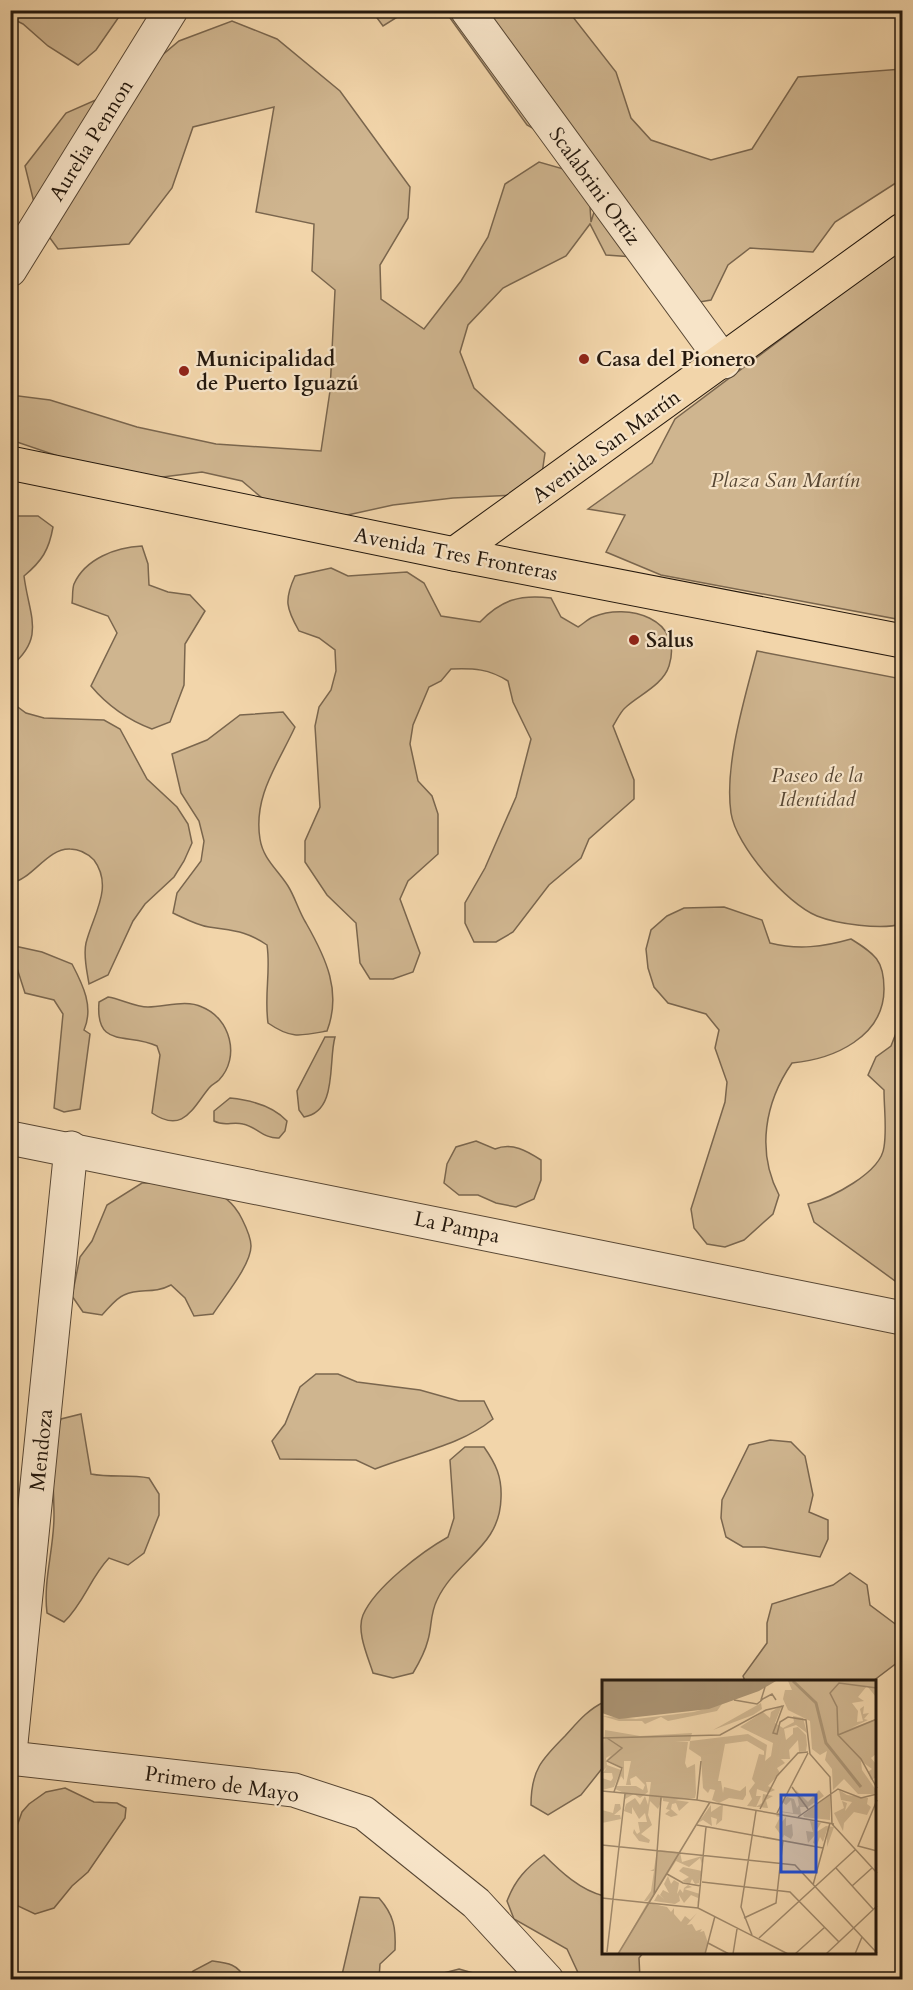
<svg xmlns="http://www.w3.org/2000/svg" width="913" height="1990" font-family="Cardo,serif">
	<rect width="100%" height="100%" fill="#f2d5aa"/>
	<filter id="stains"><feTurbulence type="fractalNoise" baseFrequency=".00333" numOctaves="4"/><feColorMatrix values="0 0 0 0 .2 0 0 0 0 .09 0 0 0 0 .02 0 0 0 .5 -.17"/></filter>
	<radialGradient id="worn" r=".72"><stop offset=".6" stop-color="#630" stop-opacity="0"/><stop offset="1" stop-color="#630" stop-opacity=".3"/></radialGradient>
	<g fill="#cfb58f" stroke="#7a664e" stroke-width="1.5">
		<polygon points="11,10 58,11 64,15 70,11 123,11 96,50 78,65 48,46 23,24 11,18"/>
		<polygon points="558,10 573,17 616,72 631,118 651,140 711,160 752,149 798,77 902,69 902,179 835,222 813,252 750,248 728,265 711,300 670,307 648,258 606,255 590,224 566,256 503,288 468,325 460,352 474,388 545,453 539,494 453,498 393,505 334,518 288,520 242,481 202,472 147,479 96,469 11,440 11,395 50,400 137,427 216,444 321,451 330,391 335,290 312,271 314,224 256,212 274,107 193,127 172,188 129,244 58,249 39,223 25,166 66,113 123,88 179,41 232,21 277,39 340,91 410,187 408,218 380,265 381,299 424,329 461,281 488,237 505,184 539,162 588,176 591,222 604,179 566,147 527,125 445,11"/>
		<polygon points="372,11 371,11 407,11 383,26"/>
		<polygon points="902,248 902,620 661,575 606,552 625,515 588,509 652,463 675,419"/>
		<path d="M18 516H38L53 527C49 550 42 561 24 576 29 616 46 637 11 666V522Z"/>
		<path d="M142 546 148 564 149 585 168 592 190 595 205 611 185 644 184 685 170 722 152 729C128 720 107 705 91 686L117 633 108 616 72 603C73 598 72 589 74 584 85 559 116 547 142 546Z"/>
		<path d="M331 568 348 576 407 572 424 583 441 616 480 622C501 600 520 594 551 598L561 617 578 627C583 624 588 619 593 617 628 602 684 619 669 666 663 685 639 695 626 707 620 712 617 720 613 726L634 780V799L589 839 581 858 549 885 513 932 496 942H474L465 923V903L485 868 516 797 531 739 513 702 508 681C489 669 474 668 451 669L441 681 429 687 413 725 410 744 418 781 432 796 438 814V854L408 881 400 899 420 953 413 972 393 979H370L360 963 356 923 327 895 305 862V841L320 807 315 726 319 707 331 690 336 671 335 650 319 638 299 631C286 608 284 600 295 576Z"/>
		<path d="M757 651 902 679V924C881 930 837 924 817 916 786 903 736 846 731 813 724 765 745 697 757 651Z"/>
		<path d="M11 702 26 713 44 718 104 720 120 729 147 779 177 807 188 824 192 843 184 861 174 877 145 904 133 921 108 975 89 984C87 971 83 956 86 943 93 915 114 887 94 860 88 854 79 849 70 849 47 848 33 879 11 883Z"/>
		<path d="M283 712 295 727C278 764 253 796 260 839 263 859 278 870 288 886 295 897 299 912 306 923 326 958 342 992 327 1031 300 1036 291 1039 268 1023 264 994 271 972 267 945 245 930 233 931 209 927 196 925 184 918 173 913L177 893 201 861 204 841 199 821 181 793 172 754 207 740 240 715Z"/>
		<path d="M724 907 762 920 770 943C798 950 823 947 851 939 875 954 884 960 884 989 884 1037 834 1059 792 1063 765 1102 756 1151 779 1195L773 1214 744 1240 725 1247 707 1244 694 1228 691 1209 725 1102 727 1082 715 1048 719 1030 706 1014 668 1003 654 987 648 968 646 949 651 930 667 916 684 908Z"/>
		<path d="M10 945 42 952 72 964C83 985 94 1007 84 1030L90 1034 80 1109 64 1112 54 1108 63 1014 54 1000 25 993 16 965 11 963Z"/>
		<path d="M108 997C121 999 135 1007 148 1007 165 1007 186 999 202 1007 230 1018 241 1057 219 1080 216 1083 212 1084 209 1088 192 1109 183 1134 152 1113L160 1055 157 1046C128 1032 95 1050 99 1002Z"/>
		<path d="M902 1002V1286L814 1222 808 1204C831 1198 881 1173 884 1147 887 1129 884 1108 884 1090L868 1075 876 1057 891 1046 898 1028Z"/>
		<path d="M325 1037H335C328 1061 338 1112 304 1117L299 1110 297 1091Z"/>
		<path d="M230 1098C250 1100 273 1106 287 1121L285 1131 279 1138C264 1139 257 1127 243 1124 232 1121 225 1127 214 1121V1111Z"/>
		<path d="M476 1141 495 1149C512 1142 527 1151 541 1160V1180L534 1199 516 1207 496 1203 478 1195H459L444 1183 447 1164 456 1147Z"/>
		<path d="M142 1183C180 1183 223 1180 242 1219 246 1227 251 1237 251 1246 251 1265 224 1297 213 1314L194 1316 185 1298 171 1285C152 1295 141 1287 124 1295 116 1298 109 1308 102 1315L83 1312 72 1296 80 1257 92 1241 107 1205Z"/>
		<path d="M316 1374H338L357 1382 420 1390 459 1401H484L493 1419C460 1446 415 1453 375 1469L356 1460 280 1459 272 1441 285 1424 300 1387Z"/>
		<path d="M81 1414 91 1474C111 1478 129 1474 149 1478L159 1494V1515L144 1553 128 1565 109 1558C90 1578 84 1603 64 1622L47 1613C43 1580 54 1549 54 1516 54 1483 49 1451 61 1419Z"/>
		<polygon points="770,1440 791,1442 805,1456 813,1495 809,1512 828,1520 828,1539 820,1557 764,1547 743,1547 726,1537 721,1518 722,1500 749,1445"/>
		<path d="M465 1447H484C496 1464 502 1477 501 1498 500 1548 456 1559 437 1600 430 1614 432 1626 428 1640 425 1652 419 1663 413 1673L393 1678 373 1673C368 1657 356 1631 363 1615 375 1587 423 1551 448 1537L454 1518 450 1460Z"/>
		<polygon points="850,1573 867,1585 870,1605 902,1629 902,1655 898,1662 873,1681 745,1681 743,1676 767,1643 767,1623 772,1604 833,1585"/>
		<path d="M604 1702V1766L581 1795 548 1815 531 1805C531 1770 542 1759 565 1736 577 1723 587 1710 604 1702Z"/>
		<polygon points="65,1788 94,1802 117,1803 126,1808 125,1818 88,1872 72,1886 54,1908 35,1914 18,1906 13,1897 12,1840 22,1812 29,1804 46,1792"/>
		<path d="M544 1855C561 1872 580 1890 604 1896V1952L643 1953 639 1958 640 1979H581L567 1949 514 1919 507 1901C515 1880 526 1868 544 1855Z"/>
		<path d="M360 1897 379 1898C394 1915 396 1928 395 1950L380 1964 379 1979H341Z"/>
		<path d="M212 1961C228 1963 238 1964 245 1979H188L193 1971Z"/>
		<polygon points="459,1969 480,1975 485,1979 434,1979 440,1974"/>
	</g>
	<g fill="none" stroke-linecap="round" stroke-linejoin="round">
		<defs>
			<g id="minor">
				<polyline points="467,10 724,362"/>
				<polyline points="10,270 171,10"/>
				<polyline points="10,1138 902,1318"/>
				<polyline points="10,1753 71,1148"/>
				<polyline points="10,1758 294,1790 364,1813 476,1903 547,1980"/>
			</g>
			<g id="major">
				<polyline points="10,463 454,554 902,641"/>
				<polyline points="454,554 902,230"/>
			</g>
		</defs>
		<use href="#minor" stroke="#584734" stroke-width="35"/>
		<use href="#major" stroke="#24180d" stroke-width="35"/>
		<use href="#minor" stroke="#f7e4c8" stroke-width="33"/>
		<use href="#major" stroke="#f2d5aa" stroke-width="33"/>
	</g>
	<g fill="#8f2418" stroke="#f7e4c8" stroke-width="2">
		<circle cx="584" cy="359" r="6"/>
		<circle cx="184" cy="371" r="6"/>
		<circle cx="634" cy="640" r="6"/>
	</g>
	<g text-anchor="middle" stroke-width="4.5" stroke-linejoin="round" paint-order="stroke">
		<g font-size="21" fill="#24180d" stroke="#f7e4c8">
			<text transform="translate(91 140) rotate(-58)" y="7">Aurelia Pennon</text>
			<text transform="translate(595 186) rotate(54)" y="7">Scalabrini Ortiz</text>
			<text transform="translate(606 446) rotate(-36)" y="7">Avenida San Martín</text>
			<text transform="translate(456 554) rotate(11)" y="7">Avenida Tres Fronteras</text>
			<text transform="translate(457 1227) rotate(12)" y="7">La Pampa</text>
			<text transform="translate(41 1450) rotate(-84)" y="7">Mendoza</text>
			<text transform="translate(222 1784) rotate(8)" y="7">Primero de Mayo</text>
		</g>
		<g font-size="21" font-weight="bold" fill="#24180d" stroke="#f7e4c8" text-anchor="start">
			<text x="196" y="366">Municipalidad<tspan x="196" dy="24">de Puerto Iguazú</tspan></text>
			<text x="596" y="366">Casa del Pionero</text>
			<text x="646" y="647">Salus</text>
		</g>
		<g font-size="21" font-style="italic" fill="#574734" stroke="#f7e4c8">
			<text x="785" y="487">Plaza San Martín</text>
			<text x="817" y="782">Paseo de la<tspan x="817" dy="24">Identidad</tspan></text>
		</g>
	</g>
	<g transform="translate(602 1680)">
		<rect width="274" height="274" fill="#f2d5aa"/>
		<path d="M186 1H274V17L265 6 256 17 262 21 250 23 256 31 255 42 261 41 258 29 262 26 261 34 267 33 262 39 266 40 249 48 274 39V74L269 78 274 84 273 98 269 100 266 92 270 89 259 81 260 90 274 110 272 114H256L242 99 231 110 230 89 223 80 225 71 218 75 210 69 208 41 186 30 181 19 183 10H190ZM159 23 160 29 151 35 111 50ZM120 24 115 31 66 41 59 37 43 44 40 41H17L0 36 34 39 92 32ZM180 25 173 43 181 48 192 42 191 36 201 38 205 53 194 45 182 49 184 60 191 54V48L196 47 204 55 205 65 204 71 197 72 196 60 187 70 188 79H179L183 83 175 88 178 93 166 106 173 110 166 113 155 109 154 116H159L154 127 160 123 161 114 171 116 164 120 166 128 145 126 150 119 147 111 153 103 150 99 157 74 162 75V71L145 61 123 64 116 101H119L121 113 122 107 138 111 144 106V115L141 120 127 118 117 123 110 120 113 110 108 109 106 113 101 108 99 77 87 69 88 61 73 62H86L83 83 85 88 93 84 94 113 93 118 73 120 87 122 77 131 74 123 70 124 69 129 76 135 69 137 63 134 68 130 64 129 67 122 61 121V117L56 129 48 121 46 135 50 145 39 154 48 160 47 163 37 161 31 153 32 149 35 154 38 152 36 142H45L43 133 37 139 30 127V134L22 131 24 124 33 118 38 125 43 116 46 125 49 102H44L46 112 38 118 32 114 23 119 22 113 13 109 21 88 5 80 9 75 4 78 5 85 19 90 12 107 0 110V98L9 101 11 98 10 93H1L5 87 0 92 3 50 38 56 90 53 88 61 146 54 165 65 163 81 169 76 171 63 138 47 161 32 168 38 169 32ZM22 81H29L24 105H29L28 99 34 96 43 105 41 110 34 106H15L19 96 22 100ZM194 110 206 122 217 110 222 116 206 127H198L199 135 178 132 179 143 184 137V146L190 144 191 155 189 159 182 155 181 158 173 147 178 137 174 136 178 131 191 133 189 120 184 125 180 122 185 117 192 119 195 128 197 125ZM237 110 245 115 266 118 265 124 269 127 265 135 252 132 242 143 241 151 232 133 242 128 240 121 245 123 243 131 250 122 239 120ZM228 114V140L202 137 201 135ZM13 124H18L19 129 12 135H18L19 139 0 143V130L11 133ZM121 124 120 140 114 145 115 139 109 137 110 146 101 140 96 143 109 125V132ZM208 141 219 143 213 153 224 146 232 147 225 167V150L221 162 218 157 215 165 211 163 213 155 206 163 204 151 211 152ZM55 170 78 172 80 182 100 176V184L98 178 87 187 74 181 47 223 65 227 69 232 72 228V234L79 242 83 236 88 240 95 233 85 245 90 244 94 251 100 249 98 252 102 251 106 263 103 274H16L48 218 45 221H42L49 211 52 191H48L52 189ZM81 187 100 191 97 203 93 204 90 199 88 204 80 201 87 197 77 191ZM66 196 69 204 72 200 77 203 75 214 78 209 81 213 82 208 86 205 90 207 82 209 98 214 95 226 96 218 89 215 82 223 77 215 78 221 73 224 52 221 56 214 62 219 58 215 61 210 67 213 62 204Z" fill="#cfb58f" fill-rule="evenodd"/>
		<path d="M0 1H174L157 11 107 29 17 39 0 33Z" fill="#ac9575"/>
		<path fill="none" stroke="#ac9575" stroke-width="3" d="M191 1 214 23 224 63 259 107M0 8 94 12 130 19"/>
		<path fill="none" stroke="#a0896b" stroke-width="1.5" d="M163 7 159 20 170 14 174 20M275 8 237 3 228 13 235 27 236 55 259 79 275 108M132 20 155 24 160 20M236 55 275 39M0 58 118 55 164 30 181 26 171 53 175 54 178 42 186 37 204 40 208 74 228 97 230 144 275 193M5 58 20 68 5 81 20 88 12 112M190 107 206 129M0 111 95 120 232 144M95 120 99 81M275 120 256 166 275 171M158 129 175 96 196 73 206 72M175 133 206 73M196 137 236 109 259 118 275 114M95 145 221 168M0 165 193 185 275 273M234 188 271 229M65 194 81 203 99 206M100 202 188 212 237 262M211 205 228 143M250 206 270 188M52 215 59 117M0 218 47 223M47 223 96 228 186 274M96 228 104 147M142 238 174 223 181 160M150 255 139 227 154 131M157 258 253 170M106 263 127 274M5 272 23 114M16 274 108 122M103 274 113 236M131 274 135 249M193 274 223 247M224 274 275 226M253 274 260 257"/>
		<path fill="#1d4ed8" fill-opacity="0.15" stroke="#1d4ed8" stroke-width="3" d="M179 115H214V192H179Z"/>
		<rect width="274" height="274" fill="none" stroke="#24180d" stroke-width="3"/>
	</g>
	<rect width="913" height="1990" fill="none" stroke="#f2d5aa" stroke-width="36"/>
	<rect x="12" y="12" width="889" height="1966" fill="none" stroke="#24180d" stroke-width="3"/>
	<rect x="18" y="18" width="877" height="1954" fill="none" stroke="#24180d" stroke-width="1.5"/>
	<rect width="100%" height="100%" filter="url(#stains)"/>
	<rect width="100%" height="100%" fill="url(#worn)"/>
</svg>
